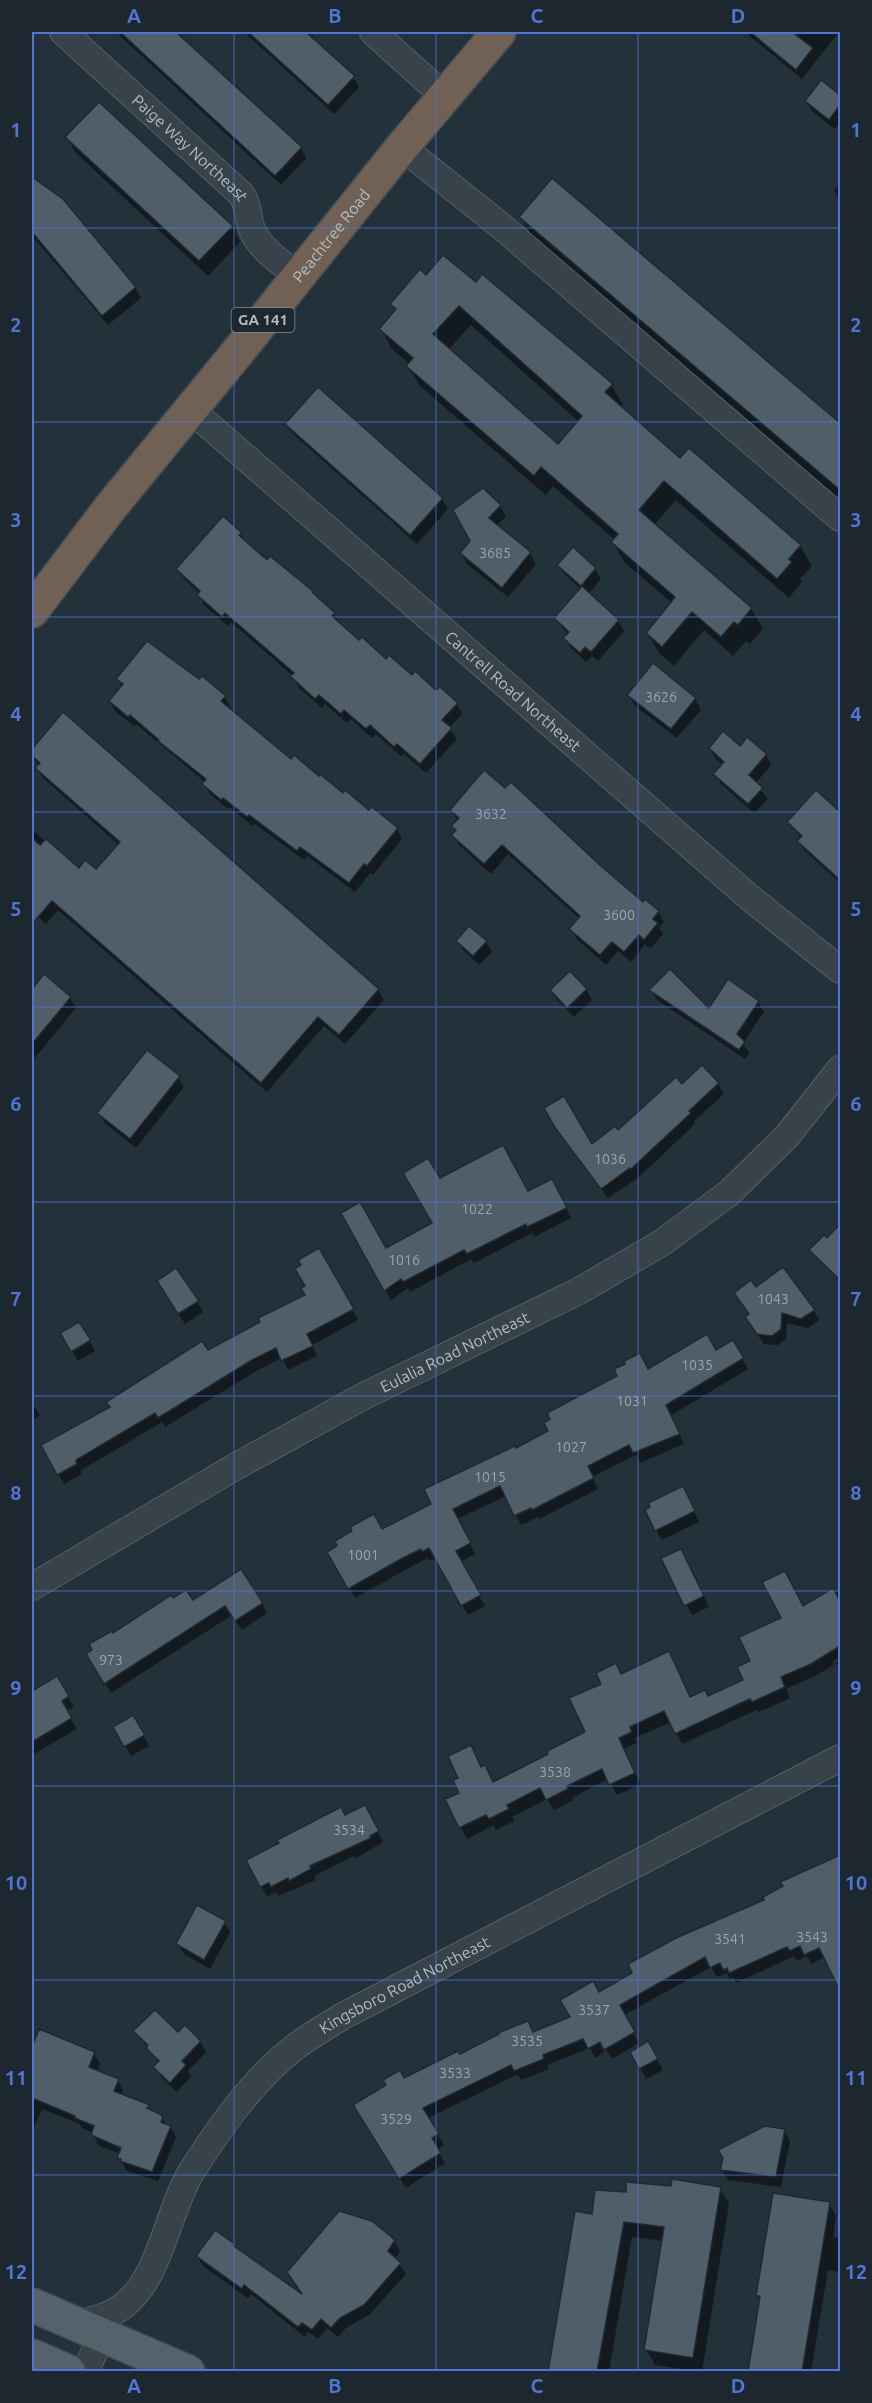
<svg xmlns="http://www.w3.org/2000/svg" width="872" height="2403" font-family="Ubuntu,sans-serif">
	<rect width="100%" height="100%" fill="#23313b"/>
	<g fill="#0007" fill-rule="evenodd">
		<polygon points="116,32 175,32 301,148 306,158 281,185"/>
		<polygon points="244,32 304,32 353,77 359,87 334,114"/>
		<polygon points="745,32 840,32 840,35 838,33 802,79"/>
		<polygon points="821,82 840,97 840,122 835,129 812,111 806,101"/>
		<polygon points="67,138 232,227 240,242 208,276 76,153"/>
		<polygon points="32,180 62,201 135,288 141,298 108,325 32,236"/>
		<polygon points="552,180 840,425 840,499 533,237 521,218"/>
		<polygon points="840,182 840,201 834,190"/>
		<path d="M426 277 476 285 611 385 623 404 620 407 681 460 800 546 812 566 800 579 802 582 789 598 676 500 654 525 751 609 763 629 750 644 746 641 733 656 704 630 674 666 659 653 648 633 672 603 624 562 613 542 615 540 553 486 546 495 420 386 408 366 410 364 392 349 381 329 396 311 392 304ZM471 325 579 422 558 446 448 350Z"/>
		<polygon points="287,424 442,499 448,509 417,544 293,434"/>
		<polygon points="500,506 506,516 496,526 530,553 536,564 508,597 467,564 462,554 472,541 455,510"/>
		<polygon points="241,534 246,543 267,562 312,592 334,614 340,624 359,642 457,704 462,714 449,728 457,739 426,773 403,753 401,756 376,734 372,738 351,719 347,723 325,704 322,708 298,687 293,676 231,622 228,626 204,605 200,594 184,579 178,569"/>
		<polygon points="573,550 595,569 601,579 588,594 618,621 624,631 598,661 592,656 586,662 571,648 565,638 568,635 555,618 581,589 565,575 559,565"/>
		<polygon points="118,680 225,697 230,707 229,709 291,761 397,829 402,839 373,875 370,873 355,892 307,856 304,860 255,824 253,826 229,807 228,809 210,794 204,784 205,782 136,724 134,726 116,712 110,702 122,687"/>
		<polygon points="629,695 695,699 701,710 677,738 634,705"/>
		<polygon points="63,714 378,990 384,1000 345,1044 324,1026 267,1092 58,910 46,924 32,911 32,830 79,870 96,871 119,845 43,778 37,768 39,766 32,757 32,751"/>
		<polygon points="740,748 766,755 771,765 756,783 768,799 754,813 721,784 715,774 723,765 716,759 710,749"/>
		<polygon points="816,792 840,814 840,883 805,851 799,841 801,839 789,822"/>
		<polygon points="451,810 601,868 643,904 645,902 658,912 664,922 659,928 663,934 650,949 645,944 631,962 618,951 606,965 577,939 571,929 580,919 508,854 491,874 459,845 453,835 456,832 453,827 458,821"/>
		<polygon points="458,941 486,942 492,952 479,965 464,951"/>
		<polygon points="44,977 70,998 76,1008 33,1060 32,992"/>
		<polygon points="552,990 586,990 592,1000 574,1017 557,1000"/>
		<polygon points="651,991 710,1010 758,1002 764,1012 743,1043 749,1053 745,1059 657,1000"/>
		<polygon points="702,1067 718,1084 724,1094 694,1121 695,1124 638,1178 608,1198 564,1139 546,1109 591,1146 618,1132 682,1086"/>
		<polygon points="178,1077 184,1087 136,1148 105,1123 99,1113"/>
		<polygon points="439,1180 528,1193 558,1191 571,1218 534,1237 532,1233 474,1263 471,1259 410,1292 408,1288 391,1300 343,1213 385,1250 434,1224"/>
		<polygon points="319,1250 358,1320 312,1345 317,1356 288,1370 282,1358 258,1370 165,1427 162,1422 80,1471 82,1474 64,1484 43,1446 307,1296 307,1287"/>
		<polygon points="756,1289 814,1310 819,1320 808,1328 787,1323 786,1339 778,1345 764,1344 752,1327"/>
		<polygon points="164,1292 197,1302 203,1312 185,1324"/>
		<polygon points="79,1324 95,1351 78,1361 62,1334"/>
		<polygon points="733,1342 748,1369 670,1416 684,1444 640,1463 636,1455 592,1477 598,1489 539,1519 538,1517 521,1525 506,1496 457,1519 475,1554 460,1562 485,1606 468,1615 436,1558 429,1561 428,1558 407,1569 355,1598 329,1552 382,1531 433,1504 515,1450 550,1431 648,1371 716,1352"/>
		<polygon points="32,1402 40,1416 32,1421"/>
		<polygon points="688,1498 699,1522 662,1540 656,1530"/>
		<polygon points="663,1559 687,1561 709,1607 692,1615"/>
		<polygon points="840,1591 840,1657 833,1661 833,1665 840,1660 840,1669 837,1663 817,1675 786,1689 790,1698 759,1712 758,1710 750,1713 682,1744 671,1722 635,1738 637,1743 624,1749 641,1784 617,1795 608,1779 572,1798 573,1800 554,1810 547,1799 512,1817 514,1821 496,1830 494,1825 467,1839 447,1800 461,1793 481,1768 493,1784 587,1733 622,1675 675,1664 691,1698 708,1698 745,1680 752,1662 803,1608"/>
		<polygon points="173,1600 262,1603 267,1613 242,1630 232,1615 111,1693 88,1654 112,1635"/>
		<polygon points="57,1679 74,1707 66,1711 77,1729 32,1755 32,1693"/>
		<polygon points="133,1717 149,1746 131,1756 115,1728"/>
		<polygon points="345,1816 370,1817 383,1842 355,1859 354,1856 314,1876 316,1880 278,1896 276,1892 267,1897 248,1860"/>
		<polygon points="840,1857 840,1912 835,1914 835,1918 840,1930 840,1988 825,1957 811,1964 807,1956 797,1961 794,1956 736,1983 733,1977 730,1979 727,1973 717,1977 711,1967 624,2015 639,2043 612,2059 597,2034 595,2036 604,2052 595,2058 590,2048 547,2065 549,2069 521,2080 518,2074 428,2118 444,2145 437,2149 445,2163 406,2188 355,2105 404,2080 528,2023 534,2033 573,2018 599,1994 766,1900 785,1887 783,1882"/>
		<polygon points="224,1922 230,1932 210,1969 184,1954 178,1944"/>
		<polygon points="40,2031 94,2054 100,2064 97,2072 118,2080 123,2090 121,2095 149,2107 152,2112 162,2118 166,2125 170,2127 176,2137 158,2181 127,2171 119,2157 120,2154 98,2145 93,2133 82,2128 80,2124 42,2109 32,2132 32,2051"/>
		<polygon points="135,2031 178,2034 200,2042 206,2052 188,2071 191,2076 177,2092 161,2077 155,2067 159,2063"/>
		<polygon points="648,2043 663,2070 646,2079 632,2052"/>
		<polygon points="784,2131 790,2141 781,2187 728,2180 722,2170"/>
		<polygon points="720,2189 729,2204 702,2372 655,2365 646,2349 663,2241 632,2237 609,2372 550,2372 593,2216 628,2194"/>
		<polygon points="829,2203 836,2216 833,2237 840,2238 840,2272 828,2270 811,2372 749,2372 761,2301 758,2296"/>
		<polygon points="216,2232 237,2250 305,2298 394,2241 400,2251 395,2259 406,2274 369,2315 346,2328 338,2337 327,2328 318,2339 308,2332 305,2337 251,2294 248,2298 203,2266 197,2256"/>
	</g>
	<g fill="#4f5e69" stroke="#1e2932" stroke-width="1.5" fill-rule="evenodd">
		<polygon points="120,32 176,32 302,147 275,176"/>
		<polygon points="248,32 306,32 355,76 328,105"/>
		<polygon points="750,32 792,32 813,48 796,70"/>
		<polygon points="821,80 840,95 840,105 829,120 805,101"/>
		<polygon points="99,102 233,226 199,261 65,137"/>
		<polygon points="32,177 63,199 136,287 102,316 32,232"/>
		<polygon points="552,178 840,423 840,490 519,217"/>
		<path d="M443 255 476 282 482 274 613 384 605 392 680 458 689 448 801 545 789 559 792 562 777 579 664 481 639 510 752 608 738 625 734 622 721 637 692 612 662 647 646 633 675 597 611 542 618 534 541 467 534 476 406 366 413 358 379 329 396 309 390 304 420 269 426 275ZM459 306 582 416 558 444 433 334Z"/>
		<polygon points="318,387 443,498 410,535 285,424"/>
		<polygon points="483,488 501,505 489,518 531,552 502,588 460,553 470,541 453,510"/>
		<polygon points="223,516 242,533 239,535 267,560 270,556 313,591 312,592 335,613 332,616 359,640 362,637 386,659 389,655 412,675 415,671 436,690 440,687 458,703 442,720 452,728 420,764 397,744 394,747 370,725 366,729 344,710 341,714 319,695 315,699 290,676 294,673 225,613 222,617 197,595 200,591 176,569"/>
		<polygon points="573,547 596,568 581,586 557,565"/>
		<polygon points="582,586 619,620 591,652 585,647 580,653 563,638 569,632 554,618"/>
		<polygon points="147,641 199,679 202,676 226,696 221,701 291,759 294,755 319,776 320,774 343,793 345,790 369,810 372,807 398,828 367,866 364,864 349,883 300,847 297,851 249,815 247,817 223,798 221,800 202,784 206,779 158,741 159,740 130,715 128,717 109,701 123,684 116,679"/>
		<polygon points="653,663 696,698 671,729 627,695"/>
		<polygon points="63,712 379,989 339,1035 318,1017 261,1083 52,901 32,924 32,838 40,845 46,839 79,868 85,860 96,869 120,842 35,768 40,763 32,756 32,749"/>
		<polygon points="723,731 740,746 747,737 767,754 749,775 763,788 748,804 713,774 724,762 709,748"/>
		<polygon points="484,770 505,788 511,782 602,867 643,902 645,899 659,911 653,919 658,923 644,940 639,935 624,952 612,942 600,955 569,929 580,916 502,845 484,864 451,835 456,830 451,826 459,818 450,810"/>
		<polygon points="816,790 840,812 840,880 797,841 802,836 787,822"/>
		<polygon points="469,926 487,941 473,956 456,941"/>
		<polygon points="670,969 709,1008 728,979 759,1001 737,1034 745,1042 739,1050 649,990"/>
		<polygon points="570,971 587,989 567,1008 550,990"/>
		<polygon points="44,974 71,997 32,1044 32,989"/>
		<polygon points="147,1050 180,1076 130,1139 97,1113"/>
		<polygon points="702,1065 719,1083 689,1111 691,1113 631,1169 630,1168 601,1189 556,1129 544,1108 564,1096 592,1144 615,1126 618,1130 676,1077 682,1084"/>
		<polygon points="503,1145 528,1191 552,1179 567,1208 527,1227 526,1224 467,1254 464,1250 403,1282 401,1279 384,1291 341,1213 360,1202 386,1248 432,1223 403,1173 428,1158 440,1178"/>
		<polygon points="840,1224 840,1280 809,1250 824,1235 827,1238"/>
		<polygon points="319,1248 354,1309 307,1334 313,1346 281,1361 276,1348 252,1360 158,1418 155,1413 76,1460 77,1464 57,1475 41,1445 110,1407 106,1402 202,1341 208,1350 260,1322 258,1318 305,1295 301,1288 305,1286 295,1269 301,1265 298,1260"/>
		<polygon points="783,1267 815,1310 801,1319 782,1313 781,1329 772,1336 757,1334 745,1317 749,1314 734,1293 751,1280 756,1287"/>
		<polygon points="176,1268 199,1301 178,1314 157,1281"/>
		<polygon points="79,1322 91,1340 71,1352 60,1333"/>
		<polygon points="707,1334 716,1350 733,1340 744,1358 666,1405 680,1434 633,1453 629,1445 588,1466 594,1478 532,1510 531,1508 514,1516 500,1486 453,1509 471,1543 456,1551 481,1595 461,1606 429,1548 422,1552 421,1549 401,1559 348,1589 327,1552 337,1546 335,1541 352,1531 350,1527 374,1514 382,1529 431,1504 424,1489 515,1446 516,1448 548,1431 544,1423 550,1419 547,1413 617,1376 614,1369 625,1364 624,1361 640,1353 648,1369"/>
		<polygon points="683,1486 695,1511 655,1531 645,1510 650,1507 648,1503"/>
		<polygon points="681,1549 704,1596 684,1606 661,1558"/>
		<polygon points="241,1569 263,1603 235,1621 225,1606 104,1684 86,1654 92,1650 89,1644 112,1631 113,1633 171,1595 173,1598 186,1590 193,1600"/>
		<polygon points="785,1571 803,1606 833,1588 840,1601 840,1646 811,1664 781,1677 785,1687 752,1702 750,1699 743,1702 675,1734 664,1711 630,1727 632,1732 619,1738 635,1773 609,1785 602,1769 567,1786 568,1789 546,1800 540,1788 507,1805 509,1809 489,1819 486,1815 459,1828 445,1799 459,1793 453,1780 458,1778 448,1756 471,1745 481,1767 485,1765 493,1782 548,1754 547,1751 585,1732 569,1698 601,1684 596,1673 616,1663 621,1674 669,1651 690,1697 705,1690 708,1696 743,1680 737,1667 750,1661 739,1637 781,1618 762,1582"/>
		<polygon points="57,1676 69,1696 62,1701 72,1718 32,1742 32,1691"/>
		<polygon points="133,1715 145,1735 124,1747 113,1727"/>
		<polygon points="365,1805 379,1831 370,1836 371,1838 310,1866 311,1869 289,1881 288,1878 271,1887 269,1883 260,1887 246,1860 279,1843 277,1840 341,1807 345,1815"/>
		<polygon points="840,1855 840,1991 819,1948 804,1955 800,1946 790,1951 787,1947 729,1973 727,1968 723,1970 720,1963 710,1968 705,1957 620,2005 635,2032 604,2050 600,2042 588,2049 583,2039 543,2055 544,2059 514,2071 511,2065 423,2108 439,2134 432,2138 441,2153 399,2179 353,2105 386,2085 383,2080 400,2070 404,2078 458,2051 460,2054 499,2034 498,2033 528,2021 533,2032 570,2017 560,2000 593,1981 599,1992 632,1973 628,1964 676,1938 764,1900 763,1897 783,1886 780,1882"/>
		<polygon points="197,1905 226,1921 204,1960 176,1944"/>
		<polygon points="155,2010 178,2032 185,2025 201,2041 182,2061 186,2065 170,2083 153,2067 159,2061 146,2048 148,2045 133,2031"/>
		<polygon points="39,2029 95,2052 89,2067 119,2079 114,2091 150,2105 147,2108 160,2114 163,2117 161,2122 171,2126 152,2172 120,2161 121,2159 117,2158 121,2148 91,2135 94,2126 75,2118 75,2116 32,2098 32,2047"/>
		<polygon points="648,2041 658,2059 639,2069 630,2052"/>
		<polygon points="765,2126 785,2129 776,2177 720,2170 723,2158 718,2150"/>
		<polygon points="672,2179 721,2187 693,2358 644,2350 664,2227 624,2222 597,2372 548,2372 575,2211 592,2214 595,2190 626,2192 626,2182 671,2186"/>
		<polygon points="773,2193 830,2202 802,2372 748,2372 760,2296 756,2296"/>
		<polygon points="339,2211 372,2221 395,2240 388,2251 401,2263 364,2305 340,2318 331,2328 321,2319 312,2330 302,2323 298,2327 244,2285 242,2289 196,2256 215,2230 236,2245 234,2246 302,2294 287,2272"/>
	</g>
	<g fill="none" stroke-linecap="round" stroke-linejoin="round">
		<defs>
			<g id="minor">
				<path id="s1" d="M63 32 241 194C250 206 247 221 254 234 263 251 283 264 298 276"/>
				<polyline points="373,32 444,96"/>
				<polyline points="402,147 501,226 840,518"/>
				<path id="s2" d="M190 409 749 897 840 970"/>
				<path id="s3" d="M32 1587 233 1468 362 1397 579 1291 663 1242 729 1193 787 1136 840 1069"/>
				<path id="s4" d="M76 2324C92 2320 109 2317 123 2306 162 2276 167 2210 193 2169 222 2124 253 2080 295 2047 309 2036 326 2027 341 2017L840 1758"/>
				<polyline points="85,2372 102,2335"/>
			</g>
			<g id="major">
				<polyline points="32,2305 188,2372"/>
				<polyline points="32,2356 69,2372"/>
			</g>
			<g id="highway">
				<path id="s5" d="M32 611 110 508 241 348 402 147 499 32"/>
			</g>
		</defs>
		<use href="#minor" stroke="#556069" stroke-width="28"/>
		<use href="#major" stroke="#434e57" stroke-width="36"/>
		<use href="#highway" stroke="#424d56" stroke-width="36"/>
		<use href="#minor" stroke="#37424b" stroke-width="26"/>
		<use href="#major" stroke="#55626b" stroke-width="33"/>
		<use href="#highway" stroke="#716154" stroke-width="33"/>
	</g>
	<path fill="none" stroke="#5175d2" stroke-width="1.5" stroke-opacity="0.55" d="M234 32V2372M436 32V2372M638 32V2372M32 228H840M32 422H840M32 617H840M32 812H840M32 1007H840M32 1202H840M32 1396H840M32 1591H840M32 1786H840M32 1980H840M32 2175H840"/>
	<g text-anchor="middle" stroke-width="6" stroke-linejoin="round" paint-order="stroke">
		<g font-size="14" fill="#99a5b0">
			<text x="495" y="558">3685</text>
			<text x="661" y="702">3626</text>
			<text x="491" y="819">3632</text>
			<text x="619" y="920">3600</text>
			<text x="610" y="1164">1036</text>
			<text x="477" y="1214">1022</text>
			<text x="404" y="1265">1016</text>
			<text x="773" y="1304">1043</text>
			<text x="697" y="1370">1035</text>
			<text x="632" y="1406">1031</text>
			<text x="571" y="1452">1027</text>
			<text x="490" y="1482">1015</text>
			<text x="363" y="1560">1001</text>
			<text x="111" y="1665">973</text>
			<text x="555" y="1777">3538</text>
			<text x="349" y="1835">3534</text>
			<text x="812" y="1942">3543</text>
			<text x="730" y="1944">3541</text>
			<text x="594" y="2015">3537</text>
			<text x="527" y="2046">3535</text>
			<text x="455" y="2078">3533</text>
			<text x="396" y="2124">3529</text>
		</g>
		<rect fill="#1c2730" stroke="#85909a" stroke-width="1.5" x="231.5" y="308" width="63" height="24" rx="4.5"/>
		<g font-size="15" font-weight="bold" fill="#b2bdc7">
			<text x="263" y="325">GA 141</text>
		</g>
		<g font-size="16" fill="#b2bdc7" stroke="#1c2730">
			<text dy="6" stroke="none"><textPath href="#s1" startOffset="172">Paige Way Northeast</textPath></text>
			<text dy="6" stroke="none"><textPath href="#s5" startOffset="480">Peachtree Road</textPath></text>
			<text dy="6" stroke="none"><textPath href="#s2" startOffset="429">Cantrell Road Northeast</textPath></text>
			<text dy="6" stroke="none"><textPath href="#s3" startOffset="484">Eulalia Road Northeast</textPath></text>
			<text dy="6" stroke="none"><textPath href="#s4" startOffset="492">Kingsboro Road Northeast</textPath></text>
		</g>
	</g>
	<rect width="872" height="2403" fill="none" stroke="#1c2730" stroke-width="66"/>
	<rect x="33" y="33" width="806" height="2337" fill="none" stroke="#5175d2" stroke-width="2"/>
	<g font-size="20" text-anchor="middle" font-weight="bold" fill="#5175d2">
		<text x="134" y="23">A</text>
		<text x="335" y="23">B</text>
		<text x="537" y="23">C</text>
		<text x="738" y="23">D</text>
		<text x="16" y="137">1</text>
		<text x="856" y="137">1</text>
		<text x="16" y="332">2</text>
		<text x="856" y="332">2</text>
		<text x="16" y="527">3</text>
		<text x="856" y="527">3</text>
		<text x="16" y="721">4</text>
		<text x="856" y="721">4</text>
		<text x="16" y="916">5</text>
		<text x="856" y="916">5</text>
		<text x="16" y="1111">6</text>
		<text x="856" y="1111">6</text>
		<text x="16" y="1306">7</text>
		<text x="856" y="1306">7</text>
		<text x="16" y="1500">8</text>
		<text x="856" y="1500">8</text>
		<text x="16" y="1695">9</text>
		<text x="856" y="1695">9</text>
		<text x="16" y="1890">10</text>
		<text x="856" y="1890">10</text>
		<text x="16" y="2085">11</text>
		<text x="856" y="2085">11</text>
		<text x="16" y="2279">12</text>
		<text x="856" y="2279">12</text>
		<text x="134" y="2393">A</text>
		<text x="335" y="2393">B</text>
		<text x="537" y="2393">C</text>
		<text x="738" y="2393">D</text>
	</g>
</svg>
